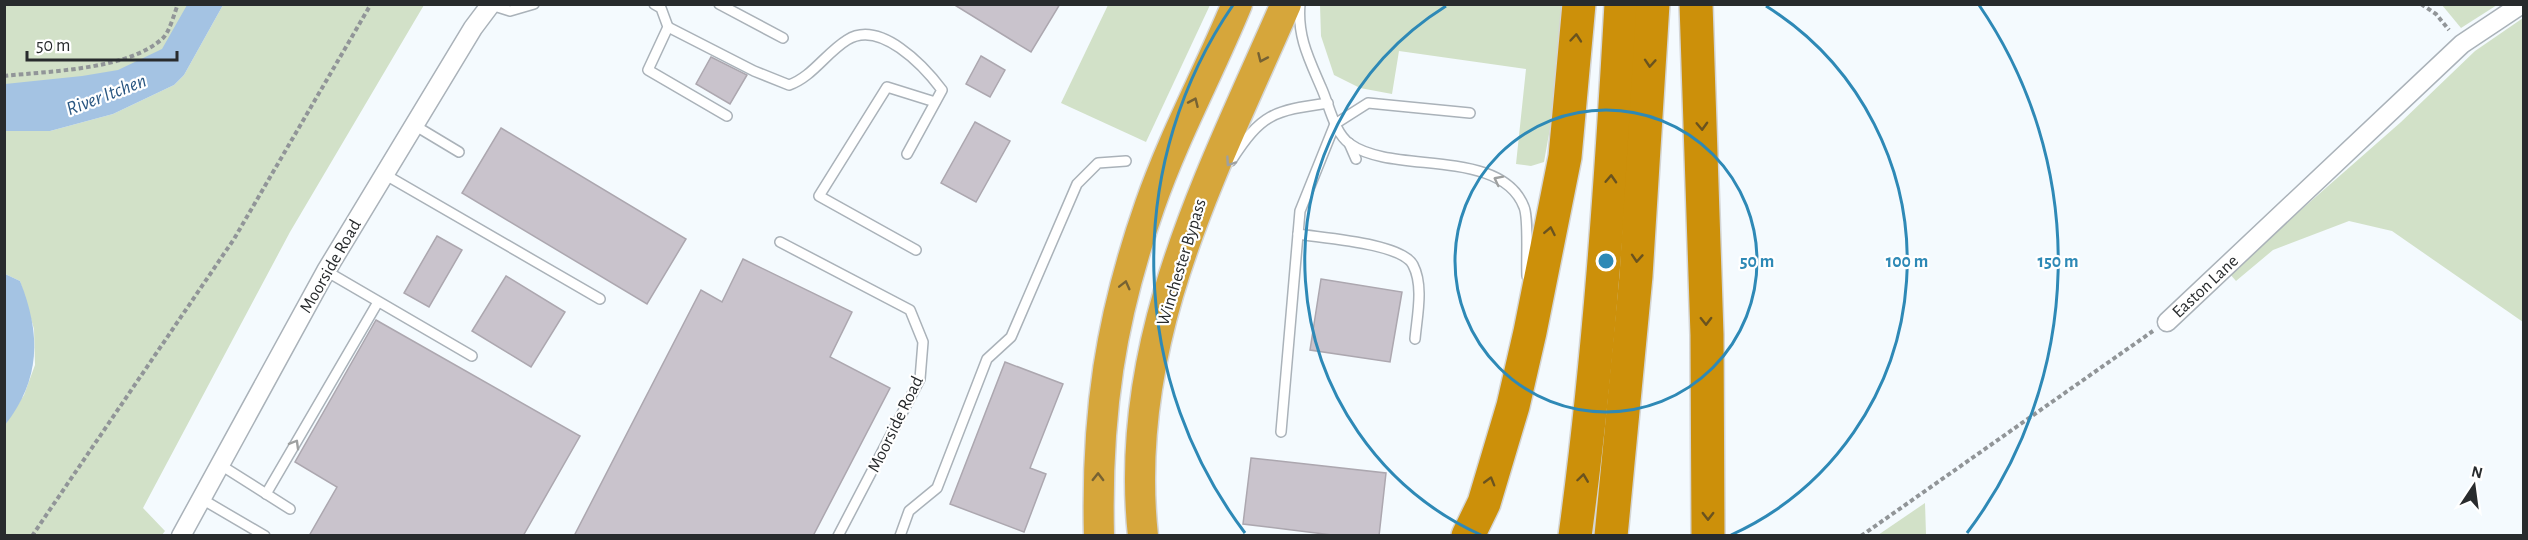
<svg xmlns="http://www.w3.org/2000/svg" width="2528" height="540" font-family="'Alegreya Sans',sans-serif">
	<rect width="100%" height="100%" fill="#f4fafe"/>
	<g fill="#d2e1c8">
		<polygon points="4,5 203,5 168,69 5,115"/>
		<polygon points="223,5 424,5 290,232 143,508 165,531 162,535 5,535 5,425 24,395 35,365 34,329 20,281 5,274 4,131 50,131 113,114 174,85 184,75"/>
		<polygon points="1108,5 1210,5 1146,142 1061,103"/>
		<polygon points="1320,5 1567,5 1561,67 1544,162 1531,166 1516,164 1526,69 1399,51 1392,94 1360,88 1334,75 1321,36"/>
		<polygon points="2442,5 2497,5 2461,28"/>
		<polygon points="2523,18 2523,322 2392,231 2349,221 2273,250 2236,281 2229,273 2401,122 2475,51"/>
		<polygon points="1925,503 1926,535 1878,535"/>
	</g>
	<g fill="#a4c3e3">
		<polygon points="187,5 223,5 184,75 174,85 113,114 50,131 5,131 5,84 82,76 118,70 162,49"/>
		<path d="M5 274 20 281C41 334 41 379 5 425Z"/>
	</g>
	<g fill="#c9c3cc" stroke="#aca7af" stroke-width="1.5">
		<polygon points="953,4 1060,4 1031,52"/>
		<polygon points="981,56 1005,70 990,97 966,84"/>
		<polygon points="711,57 747,75 730,104 696,84"/>
		<polygon points="975,122 1010,141 976,202 941,183"/>
		<polygon points="501,128 686,239 647,304 462,193"/>
		<polygon points="437,236 462,250 429,307 404,293"/>
		<polygon points="743,259 852,312 830,357 890,388 813,536 574,536 701,290 722,302"/>
		<polygon points="506,276 565,312 531,367 472,331"/>
		<polygon points="1321,279 1402,292 1390,362 1310,350"/>
		<polygon points="376,320 580,436 523,536 309,536 337,487 295,462"/>
		<polygon points="1005,362 1063,384 1030,468 1046,474 1024,532 950,504"/>
		<polygon points="1251,458 1386,473 1379,536 1340,536 1243,524"/>
	</g>
	<g fill="none" stroke-linecap="round" stroke-linejoin="round">
		<defs>
			<g id="service">
				<polyline points="654,4 661,8 668,27 648,70 727,116"/>
				<polyline points="719,4 783,38"/>
				<path d="M1300 4C1297 36 1309 59 1321 87 1329 104 1334 133 1350 144 1393 175 1501 147 1524 207 1529 219 1526 260 1527 276"/>
				<polyline points="491,5 510,11 534,4"/>
				<path d="M668 27 754 71 789 85C812 77 826 53 847 40 880 19 924 66 942 90L907 154"/>
				<polyline points="414,125 459,152"/>
				<polyline points="1349,143 1356,159"/>
				<path d="M1231 161C1262 113 1273 111 1328 103"/>
				<polyline points="384,174 600,299"/>
				<path d="M1298 234C1322 238 1402 243 1413 265 1424 286 1417 316 1415 339"/>
				<polyline points="780,242 910,310 923,342 920,379 838,536"/>
				<polyline points="916,250 819,196 887,87 935,102"/>
				<polyline points="326,271 472,356"/>
				<polyline points="1281,432 1300,211 1335,124 1368,103 1470,113"/>
				<polyline points="219,464 290,509"/>
				<polyline points="266,494 378,302"/>
				<polyline points="200,498 265,536"/>
				<polyline points="900,536 909,511 937,488 987,359 1011,337 1077,184 1098,163 1126,161"/>
			</g>
			<g id="minor">
				<polyline points="2167,322 2462,44 2522,4"/>
				<polyline points="181,536 326,271 473,28 491,4"/>
			</g>
			<g id="trunk">
				<path d="M1099 536C1096 415 1110 319 1150 205 1174 136 1209 72 1237 4"/>
				<path d="M1143 536C1122 341 1211 176 1286 4"/>
			</g>
			<g id="motorway">
				<polyline points="1696,4 1707,335 1708,536"/>
				<polyline points="1468,536 1484,503 1513,406 1530,332 1565,157 1579,4"/>
				<path d="M1575 536C1599 359 1611 182 1621 4"/>
				<polyline points="1611,536 1636,276 1653,4"/>
			</g>
		</defs>
		<use href="#service" stroke="#aab2b9" stroke-width="12"/>
		<use href="#minor" stroke="#aab2b9" stroke-width="21"/>
		<use href="#trunk" stroke="#d4d5d5" stroke-width="33"/>
		<use href="#motorway" stroke="#d4d5d5" stroke-width="36"/>
		<g stroke="#919598" stroke-width="4" stroke-dasharray="4.5 3" stroke-linecap="butt">
			<polyline points="2421,4 2436,14 2449,30"/>
			<path d="M4 76C49 71 129 70 163 38 170 31 174 14 178 4"/>
			<polyline points="32,536 234,239 371,4"/>
			<polyline points="1861,536 2153,331"/>
		</g>
		<use href="#service" stroke="#fff" stroke-width="9"/>
		<use href="#minor" stroke="#fff" stroke-width="18"/>
		<use href="#trunk" stroke="#d6a63b" stroke-width="30"/>
		<use href="#motorway" stroke="#cc900a" stroke-width="33"/>
	</g>
	<defs><path id="oneway-chevron" d="M-2-3.5L2.5 0L-2 3.5" fill="none" stroke-width="1.6" stroke-linecap="round" stroke-linejoin="round" transform="scale(1.5)"/></defs>
	<g stroke="#6a531f">
		<use href="#oneway-chevron" transform="translate(1576 38) rotate(-85)"/>
		<use href="#oneway-chevron" transform="translate(1650 63) rotate(94)"/>
		<use href="#oneway-chevron" transform="translate(1702 126) rotate(88)"/>
		<use href="#oneway-chevron" transform="translate(1611 179) rotate(-87)"/>
		<use href="#oneway-chevron" transform="translate(1550 231) rotate(-79)"/>
		<use href="#oneway-chevron" transform="translate(1637 258) rotate(94)"/>
		<use href="#oneway-chevron" transform="translate(1706 321) rotate(89)"/>
		<use href="#oneway-chevron" transform="translate(1583 478) rotate(-82)"/>
		<use href="#oneway-chevron" transform="translate(1490 481) rotate(-74)"/>
		<use href="#oneway-chevron" transform="translate(1708 516) rotate(90)"/>
	</g>
	<g stroke="#766233">
		<use href="#oneway-chevron" transform="translate(1262 58) rotate(114)"/>
		<use href="#oneway-chevron" transform="translate(1194 102) rotate(-66)"/>
		<use href="#oneway-chevron" transform="translate(1125 285) rotate(-76)"/>
		<use href="#oneway-chevron" transform="translate(1098 477) rotate(-89)"/>
	</g>
	<g stroke="#9ea0a0">
		<use href="#oneway-chevron" transform="translate(1230 162) rotate(124)"/>
		<use href="#oneway-chevron" transform="translate(1498 180) rotate(-153)"/>
		<use href="#oneway-chevron" transform="translate(295 444) rotate(-60)"/>
	</g>
	<g fill="none" stroke="#2e89b6" stroke-width="3">
		<circle cx="1606" cy="261" r="151"/>
		<path d="M1481 535A301 301 0 0 1 1446 6M1766 6A301 301 0 0 1 1731 535"/>
		<path d="M1245 533A452 452 0 0 1 1233 5M1979 5A452 452 0 0 1 1967 533"/>
	</g>
	<g text-anchor="middle" stroke-width="4.5" stroke-linejoin="round" paint-order="stroke">
		<g font-size="18" fill="#282b2d" stroke="#fff">
			<text transform="translate(1181 262) rotate(-73)" y="6">Winchester Bypass</text>
			<text transform="translate(330 266) rotate(-60)" y="6">Moorside Road</text>
			<text transform="translate(2205 286) rotate(-43)" y="6">Easton Lane</text>
			<text transform="translate(895 424) rotate(-64)" y="6">Moorside Road</text>
		</g>
		<g font-size="20" font-style="italic" fill="#2a5782" stroke="#fff">
			<text transform="translate(106 94) rotate(-21)" y="7">River Itchen</text>
		</g>
	</g>
	<circle cx="1606" cy="261" r="9" fill="#2e89b6" stroke="#fff" stroke-width="3"/>
	<g font-size="18" text-anchor="middle" font-weight="bold" fill="#2e89b6" stroke="#fff" stroke-width="4.5" stroke-linejoin="round" paint-order="stroke">
		<text x="1757" y="267">50 m</text>
		<text x="1907" y="267">100 m</text>
		<text x="2058" y="267">150 m</text>
	</g>
	<rect width="2528" height="540" fill="none" stroke="#282b2d" stroke-width="12"/>
	<g transform="translate(2474 486) rotate(13)" stroke="#ffffff" stroke-width="4.5" paint-order="stroke">
	<path d="M0-4.5L10 22L0 15L-10 22Z" fill="#282b2d"/>
	<text y="-9" font-size="16" font-weight="bold" text-anchor="middle" fill="#282b2d">N</text>
	</g>
	<path d="M27 51v9h150v-9" fill="none" stroke="#282b2d" stroke-width="3"/>
	<text x="36" y="51" font-size="18" fill="#282b2d" stroke="#ffffff" stroke-width="4.5" paint-order="stroke">50 m</text>
</svg>
